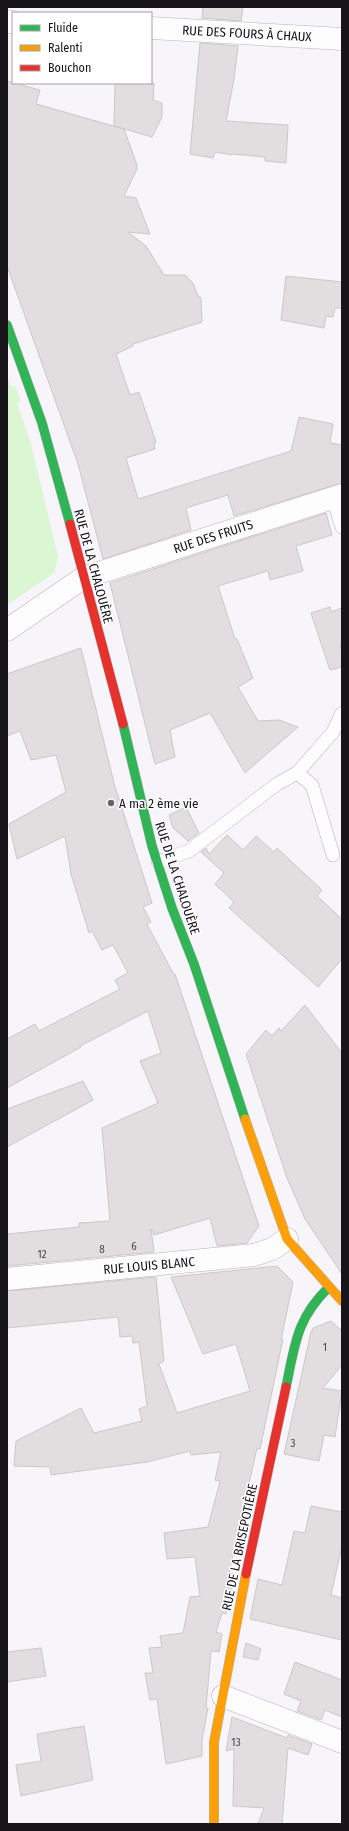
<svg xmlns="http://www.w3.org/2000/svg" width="349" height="1831" font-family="'Fira Sans Condensed',sans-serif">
	<rect width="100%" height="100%" fill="#f7f4fa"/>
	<polygon fill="#daf6d2" points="7,376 11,386 15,386 21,401 17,403 31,444 58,557 54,573 7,605"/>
	<g fill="#e2ddde" stroke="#ccc8c8">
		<polygon points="203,7 243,7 241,21 202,18"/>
		<polygon points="200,43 238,46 234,79 226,121 288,125 286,163 265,161 265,157 232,154 232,155 215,152 213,158 190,154"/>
		<polygon points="7,81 40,90 36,104 124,129 137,165 137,169 124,196 136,198 150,234 128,232 146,246 164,275 185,275 193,283 198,296 201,298 202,322 133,344 133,346 116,354 130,395 139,392 156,442 154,443 155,449 126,458 138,499 291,451 299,417 333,424 330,443 342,445 342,483 234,516 228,495 186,508 191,530 103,559 78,464 7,266"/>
		<polygon points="115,83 154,83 153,100 162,103 162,117 152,137 114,126"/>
		<polygon points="286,276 342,282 342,308 335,308 333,317 326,316 324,328 281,320"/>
		<polygon points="326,513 332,535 296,546 303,571 270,580 268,571 218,586 235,639 237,639 253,678 238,687 258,721 279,720 298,727 245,773 210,713 170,730 175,757 155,764 110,583"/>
		<polygon points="330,607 331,612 342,608 342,642 340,643 342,651 342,667 330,670 311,613"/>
		<polygon points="81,648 114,783 152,903 143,907 151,922 147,924 174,975 175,974 259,1226 247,1243 217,1246 210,1218 154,1235 151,1229 154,1252 7,1266 7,1234 79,1227 79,1223 110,1221 102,1128 158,1103 140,1061 161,1053 148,1011 80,1046 81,1047 7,1088 7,1039 35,1024 39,1031 120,989 115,980 128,973 113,945 102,950 92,931 89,933 71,874 65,836 17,859 9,824 66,792 56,755 31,760 20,731 7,736 7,674"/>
		<polygon points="186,807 199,833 188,841 173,828 169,815"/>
		<polygon points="227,835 243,850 256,836 274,852 277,848 322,890 317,896 342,919 342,959 318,987 229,908 234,902 215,884 224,873 201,852 206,848 209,854"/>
		<polygon points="305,1005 342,1053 342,1274 305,1219 287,1178 246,1054 266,1030 272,1036 279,1028 281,1031"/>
		<polygon points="83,1081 93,1100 7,1147 7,1109"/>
		<polygon points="277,1266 293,1282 281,1340 283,1339 260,1449 257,1448 230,1568 230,1573 234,1574 226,1614 222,1613 216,1632 222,1634 219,1652 211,1651 206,1708 208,1708 202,1740 202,1756 166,1764 157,1699 150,1700 145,1673 153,1673 149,1648 162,1647 160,1636 183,1633 190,1597 200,1596 195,1557 167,1559 164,1533 208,1527 220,1481 215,1480 221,1452 191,1455 190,1451 147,1462 51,1475 50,1467 14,1466 16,1441 81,1408 94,1433 142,1421 139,1409 147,1406 139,1342 133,1343 132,1336 120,1337 118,1317 7,1328 7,1291 156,1277 164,1361 159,1364 177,1413 250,1391 236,1344 203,1354 171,1277"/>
		<polygon points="331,1321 342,1331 342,1365 323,1388 342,1391 335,1437 324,1435 319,1461 284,1454 311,1332 313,1328"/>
		<polygon points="311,1506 342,1512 342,1546 331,1595 342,1598 342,1640 250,1619 258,1579 282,1585 294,1531 305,1533"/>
		<polygon points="246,1643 261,1649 258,1660 243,1657"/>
		<polygon points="41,1648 46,1676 7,1682 7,1652"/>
		<polygon points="295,1662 342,1680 342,1717 325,1710 321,1720 297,1711 301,1701 284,1694"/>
		<polygon points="232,1717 287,1738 288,1735 312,1744 308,1755 288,1748 282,1824 258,1824 264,1808 233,1806 234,1749 226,1751"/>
		<polygon points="84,1726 93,1780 21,1796 16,1765 41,1761 37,1734"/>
	</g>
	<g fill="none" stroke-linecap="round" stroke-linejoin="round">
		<defs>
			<g id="lane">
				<polyline points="333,498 342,527"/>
				<polyline points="297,773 312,785 333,855"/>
				<polyline points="158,862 189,851 277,784 297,773 333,732 342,713"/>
			</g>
			<g id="street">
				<polyline points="7,22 13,22"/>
				<polyline points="151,28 342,39"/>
				<polyline points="7,630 83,578 342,495"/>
				<polyline points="7,1279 254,1255 272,1249 287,1239"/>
				<polyline points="223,1696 342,1742"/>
			</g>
			<g id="fast">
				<polyline points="7,325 42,423 70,524"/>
				<polyline points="123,724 152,846 172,908 194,964 245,1119"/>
				<path d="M286 1387C295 1345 296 1319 329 1287"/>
			</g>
			<g id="slow">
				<polyline points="245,1119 287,1239 342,1301"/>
				<polyline points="214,1824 214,1742 246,1574"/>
			</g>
			<g id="jam">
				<polyline points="70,524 123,724"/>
				<polyline points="246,1574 286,1387"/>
			</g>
		</defs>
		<use href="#lane" stroke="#b5b3b8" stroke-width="14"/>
		<use href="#street" stroke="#b5b3b8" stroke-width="23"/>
		<use href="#fast" stroke="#b5b3b8" stroke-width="10"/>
		<use href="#slow" stroke="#b5b3b8" stroke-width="10"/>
		<use href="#jam" stroke="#b5b3b8" stroke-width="10"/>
		<use href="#lane" stroke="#fefdfe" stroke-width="13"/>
		<use href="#street" stroke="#fefdfe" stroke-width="22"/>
		<use href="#fast" stroke="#30b455" stroke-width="9"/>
		<use href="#slow" stroke="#ff9f0a" stroke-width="9"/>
		<use href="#jam" stroke="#e5322d" stroke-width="9"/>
	</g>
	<circle fill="#656368" stroke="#fff" stroke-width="1.5" cx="111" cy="803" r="4"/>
	<g text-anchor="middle" stroke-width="3" stroke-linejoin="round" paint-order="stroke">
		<g font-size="11" fill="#4a474b">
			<text x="134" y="1250">6</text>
			<text x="102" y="1253">8</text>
			<text x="42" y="1258">12</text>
			<text x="325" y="1351">1</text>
			<text x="293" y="1447">3</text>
			<text x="236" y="1746">13</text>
		</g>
		<g font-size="13" fill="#17151a" stroke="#fff">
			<text transform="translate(247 33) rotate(3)" y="5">RUE DES FOURS À CHAUX</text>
			<text transform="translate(213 536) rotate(-18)" y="5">RUE DES FRUITS</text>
			<text transform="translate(94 566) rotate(75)" y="5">RUE DE LA CHALOUÈRE</text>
			<text transform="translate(178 878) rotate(72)" y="5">RUE DE LA CHALOUÈRE</text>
			<text transform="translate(149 1265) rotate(-5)" y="5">RUE LOUIS BLANC</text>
			<text transform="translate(239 1547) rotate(-78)" y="5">RUE DE LA BRISEPOTIÈRE</text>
		</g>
		<g font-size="13" fill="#17151a" stroke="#fff" text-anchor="start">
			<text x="119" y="808">A ma 2 ème vie</text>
		</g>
	</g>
	<rect width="349" height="1831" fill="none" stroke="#17151a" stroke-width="16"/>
	<rect x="12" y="12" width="140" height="72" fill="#ffffff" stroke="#a2a1a3"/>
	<rect x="20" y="25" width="20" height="6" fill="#30b455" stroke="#a2a1a3"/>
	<text x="48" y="32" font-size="12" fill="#17151a">Fluide</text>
	<rect x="20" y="45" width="20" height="6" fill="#ff9f0a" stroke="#a2a1a3"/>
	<text x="48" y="52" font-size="12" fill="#17151a">Ralenti</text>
	<rect x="20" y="65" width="20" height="6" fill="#e5322d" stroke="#a2a1a3"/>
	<text x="48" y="72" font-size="12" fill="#17151a">Bouchon</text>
</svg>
